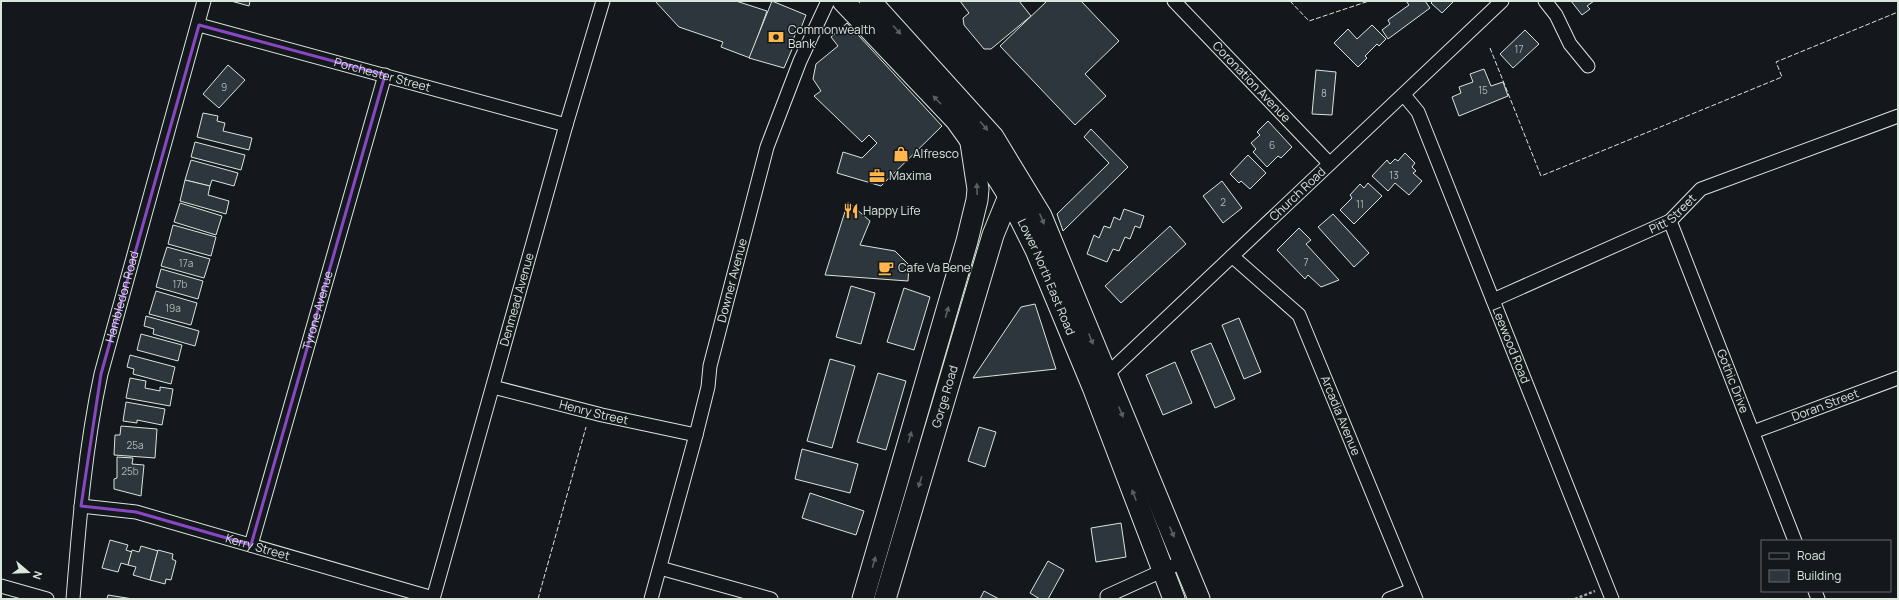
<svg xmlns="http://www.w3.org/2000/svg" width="1899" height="600" font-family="Manrope,sans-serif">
	<rect width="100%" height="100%" fill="#14181c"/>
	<g fill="#2c363c" stroke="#d8e6dc">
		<polygon points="231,1 250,1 249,6"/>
		<polygon points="655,1 736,1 767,11 750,58 721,47 723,42 679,27"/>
		<polygon points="772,1 806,15 801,28 798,26 791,46 793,47 784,68 749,58"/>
		<polygon points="960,1 1019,1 1031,16 991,49 984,49 964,25 963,18 969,13"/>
		<polygon points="1047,1 1081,1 1119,41 1085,74 1106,96 1075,125 1000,46"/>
		<polygon points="1406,1 1425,1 1430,8 1388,39 1382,30 1390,24 1388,20 1409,5"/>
		<polygon points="1433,1 1454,1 1442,13 1431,3"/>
		<polygon points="1571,1 1594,1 1587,6 1590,9 1582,15"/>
		<polygon points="847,23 942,126 881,186 837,173 843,152 862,158 877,143 869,135 862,142 814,96 821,91 813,79 816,64 838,46 831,37"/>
		<polygon points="1372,25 1386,39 1379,46 1377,44 1365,56 1367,58 1358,67 1334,43 1348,29 1357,39"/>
		<polygon points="1525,30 1539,44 1513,68 1500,54"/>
		<polygon points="228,65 245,80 219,108 203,94"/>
		<polygon points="1484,69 1491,86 1503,82 1508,96 1459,116 1452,97 1461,93 1459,87 1473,82 1470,74"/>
		<polygon points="1316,70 1336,72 1332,115 1312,114"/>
		<polygon points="203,113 218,116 217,121 225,123 223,131 252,138 249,150 197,137"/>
		<polygon points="1268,121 1292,147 1281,158 1278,156 1267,167 1253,152 1256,149 1251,143 1260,135 1257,132"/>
		<polygon points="1091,129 1128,167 1063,231 1057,214 1109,163 1084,137"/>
		<polygon points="195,142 245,155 241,170 191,157"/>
		<polygon points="1405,153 1415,163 1412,167 1416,171 1413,173 1422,181 1409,195 1395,183 1388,191 1372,176 1387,160 1390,164 1395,159 1398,161"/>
		<polygon points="1248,155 1266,173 1250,189 1241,181 1239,183 1230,174"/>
		<polygon points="191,160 238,173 234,186 212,180 210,186 185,180"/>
		<polygon points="185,180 210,186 208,195 229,201 226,214 180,201"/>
		<polygon points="1222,181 1242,208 1223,223 1203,196"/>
		<polygon points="1368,183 1382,196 1354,224 1340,210 1352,198 1350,195 1360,184 1364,188"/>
		<polygon points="848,202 870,221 860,245 895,251 909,265 908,281 825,275"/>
		<polygon points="180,203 222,216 216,235 174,222"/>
		<polygon points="1124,209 1144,216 1140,228 1135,226 1130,239 1125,237 1119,251 1113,249 1107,262 1087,254 1094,235 1099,238 1104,226 1110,228 1114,217 1120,220"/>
		<polygon points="1333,214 1369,253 1354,267 1318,227"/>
		<polygon points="173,225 216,237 211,256 168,244"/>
		<polygon points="1170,226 1186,244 1121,303 1105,286"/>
		<polygon points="1299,228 1311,240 1306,244 1339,280 1321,287 1308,275 1305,279 1277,250"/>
		<polygon points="167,247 210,259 204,278 161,266"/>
		<polygon points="161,269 203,281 198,299 156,287"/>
		<polygon points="851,286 875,293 861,344 836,337"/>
		<polygon points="904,288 930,297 914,350 887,342"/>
		<polygon points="156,291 197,303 191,325 149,314"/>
		<polygon points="1035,304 1056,369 973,378 1021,307"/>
		<polygon points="146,316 199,331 195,346 153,334 154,329 144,326"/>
		<polygon points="1239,318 1261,372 1244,379 1222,325"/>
		<polygon points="141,334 182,345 178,361 137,350"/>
		<polygon points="1211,343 1235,399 1215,408 1191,351"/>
		<polygon points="130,355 175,367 171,384 133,374 134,369 127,367"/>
		<polygon points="830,359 855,366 832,448 807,441"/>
		<polygon points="1175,362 1192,403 1163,415 1146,375"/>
		<polygon points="878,373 906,381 886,450 857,442"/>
		<polygon points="130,378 146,381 145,388 160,391 160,387 173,389 170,406 126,398"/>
		<polygon points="126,402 165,409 162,425 137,420 137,423 123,421"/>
		<polygon points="121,426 157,429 155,458 114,455 115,435 120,435"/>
		<polygon points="979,427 996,432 985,467 968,461"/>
		<polygon points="802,449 858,464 850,493 795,479"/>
		<polygon points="117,457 133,458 132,464 144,465 141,496 114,489 114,479 117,478"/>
		<polygon points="810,493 864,511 856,535 802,518"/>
		<polygon points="1121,523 1126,557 1096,562 1091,528"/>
		<polygon points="110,540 128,545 126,550 132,552 128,565 121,563 118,572 102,568"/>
		<polygon points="141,546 158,551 150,580 133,575 136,567 128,565 132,550 139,552"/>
		<polygon points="158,550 173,554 172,559 176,561 171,580 166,579 165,584 150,580"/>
		<polygon points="1048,561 1064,570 1048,599 1040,599 1030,593"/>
		<polygon points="984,591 999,599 980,599"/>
		<polygon points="108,595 133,599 107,599"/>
	</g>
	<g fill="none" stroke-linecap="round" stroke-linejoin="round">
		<defs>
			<g id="minor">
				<path id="s1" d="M1174 1 1329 163"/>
				<polyline points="1545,1 1556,15 1570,44 1588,66"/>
				<path id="s2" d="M199 25 566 125"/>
				<path id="s3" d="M1404 95 1418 112 1612 599"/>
				<path id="s4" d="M1670 221 1795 541"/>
				<path id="s5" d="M1232 256 1299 315 1416 599"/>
				<path id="s6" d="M1493 300 1670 221 1701 189 1898 116"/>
				<path id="s7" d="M1102 379 1502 1"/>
				<path id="s8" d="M493 387 602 415 696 435"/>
				<path id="s9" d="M1753 432 1898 378"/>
				<path id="s10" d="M81 506 136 512 433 598"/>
				<path id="s11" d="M251 545 385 75"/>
				<polyline points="660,568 771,599"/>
				<polyline points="1,586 47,599"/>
				<polyline points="1815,591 1818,599"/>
				<polyline points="1107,596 1184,561"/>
				<path id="s12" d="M73 599C79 524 85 448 101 374L204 1"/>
				<path id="s13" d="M433 599 566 125 603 1"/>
				<path id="s14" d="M651 599 696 435 708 387 710 366 767 147 800 61 828 1"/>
				<polyline points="1389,599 1412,590"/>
			</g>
			<g id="primary">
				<path id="s15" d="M843 1 956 120 999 180 1009 196 1036 250 1093 387 1174 599"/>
				<polyline points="870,1 993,137 1041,216 1199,599"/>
				<polyline points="863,599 967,241 977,200 978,189 971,143"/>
				<path id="s16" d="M885 599 993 235 1009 196"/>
			</g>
		</defs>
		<use href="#minor" stroke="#d8e6dc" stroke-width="15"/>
		<use href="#primary" stroke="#d8e6dc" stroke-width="23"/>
		<polyline stroke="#9da8a2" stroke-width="2.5" stroke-dasharray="3 2" stroke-linecap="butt" points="1575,599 1595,591"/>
		<use href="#minor" stroke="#14181c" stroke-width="13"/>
		<use href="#primary" stroke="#14181c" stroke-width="21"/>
		<g stroke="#d8e6dc" stroke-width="1" stroke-dasharray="5 2" stroke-linecap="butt">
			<polyline points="1290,1 1309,21 1369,1"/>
			<polyline points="1490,48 1541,176 1782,77 1776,62 1898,12"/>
			<polyline points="538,599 586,427"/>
		</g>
	</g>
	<defs><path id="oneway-solid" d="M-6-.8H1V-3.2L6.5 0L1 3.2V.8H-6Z"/></defs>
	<g fill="#59605f">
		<use href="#oneway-solid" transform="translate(897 30) rotate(48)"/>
		<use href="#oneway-solid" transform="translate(937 100) rotate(-134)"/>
		<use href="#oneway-solid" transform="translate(984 126) rotate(49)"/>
		<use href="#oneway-solid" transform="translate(977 189) rotate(-92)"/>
		<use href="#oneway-solid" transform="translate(1042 219) rotate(66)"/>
		<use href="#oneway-solid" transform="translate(947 312) rotate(-74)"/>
		<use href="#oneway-solid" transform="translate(1091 339) rotate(68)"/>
		<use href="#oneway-solid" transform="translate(1121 412) rotate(67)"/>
		<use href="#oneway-solid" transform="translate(910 437) rotate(-74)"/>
		<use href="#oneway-solid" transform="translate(920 482) rotate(107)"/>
		<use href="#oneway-solid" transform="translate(1134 495) rotate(-111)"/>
		<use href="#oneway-solid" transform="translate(1172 532) rotate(67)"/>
		<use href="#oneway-solid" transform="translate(874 562) rotate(-74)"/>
	</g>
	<path fill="none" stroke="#8948c3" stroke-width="3" stroke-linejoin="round" d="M199 25 385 75 251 545 136 512 81 506 101 374Z"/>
	<defs>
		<symbol id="bank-bare" viewBox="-9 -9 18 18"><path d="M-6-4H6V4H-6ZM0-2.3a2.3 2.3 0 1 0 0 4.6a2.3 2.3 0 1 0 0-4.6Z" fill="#ffb74d" stroke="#14181c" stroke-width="2.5" paint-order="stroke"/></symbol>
		<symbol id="shop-bare" viewBox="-9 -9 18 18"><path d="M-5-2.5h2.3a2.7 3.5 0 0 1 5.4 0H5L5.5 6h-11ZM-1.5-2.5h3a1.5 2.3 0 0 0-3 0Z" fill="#ffb74d" stroke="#14181c" stroke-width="2.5" paint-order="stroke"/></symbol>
		<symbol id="office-bare" viewBox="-9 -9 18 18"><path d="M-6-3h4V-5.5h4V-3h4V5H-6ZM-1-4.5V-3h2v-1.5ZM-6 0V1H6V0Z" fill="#ffb74d" stroke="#14181c" stroke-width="2.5" paint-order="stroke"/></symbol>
		<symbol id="restaurant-bare" viewBox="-9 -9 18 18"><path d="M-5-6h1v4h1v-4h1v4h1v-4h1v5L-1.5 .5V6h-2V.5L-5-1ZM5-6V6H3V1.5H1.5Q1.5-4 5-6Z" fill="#ffb74d" stroke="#14181c" stroke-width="2.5" paint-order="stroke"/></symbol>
		<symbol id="cafe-bare" viewBox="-9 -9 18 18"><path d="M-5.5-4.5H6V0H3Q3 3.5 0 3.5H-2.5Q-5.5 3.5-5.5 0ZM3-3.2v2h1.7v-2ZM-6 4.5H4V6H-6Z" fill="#ffb74d" stroke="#14181c" stroke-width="2.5" paint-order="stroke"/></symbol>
	</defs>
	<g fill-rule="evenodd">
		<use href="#bank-bare" x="765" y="26" width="22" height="22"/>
		<use href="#shop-bare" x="890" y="143" width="22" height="22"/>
		<use href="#office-bare" x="866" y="165" width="22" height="22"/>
		<use href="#restaurant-bare" x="840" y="200" width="22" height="22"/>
		<use href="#cafe-bare" x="875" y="257" width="22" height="22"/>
	</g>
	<g text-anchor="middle" stroke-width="3" stroke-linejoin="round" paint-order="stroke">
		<g font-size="10" fill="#adbab4">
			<text x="1519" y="53">17</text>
			<text x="224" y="91">9</text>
			<text x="1483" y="94">15</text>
			<text x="1324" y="97">8</text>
			<text x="1272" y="149">6</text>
			<text x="1394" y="179">13</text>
			<text x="1223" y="206">2</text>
			<text x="1360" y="208">11</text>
			<text x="1306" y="266">7</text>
			<text x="186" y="267">17a</text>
			<text x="180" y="288">17b</text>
			<text x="173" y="312">19a</text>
			<text x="135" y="449">25a</text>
			<text x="130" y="475">25b</text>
		</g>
		<g font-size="12" fill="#d8e6dc" stroke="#14181c" text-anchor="start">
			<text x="788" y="34">Commonwealth<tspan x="788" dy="14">Bank</tspan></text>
			<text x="913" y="158">Alfresco</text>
			<text x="889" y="180">Maxima</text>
			<text x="863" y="215">Happy Life</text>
			<text x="898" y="272">Cafe Va Bene</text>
		</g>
		<g font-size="12" fill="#d8e6dc" stroke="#14181c">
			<text dy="4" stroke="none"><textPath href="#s2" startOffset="190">Porchester Street</textPath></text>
			<text dy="4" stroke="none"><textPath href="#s1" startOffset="112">Coronation Avenue</textPath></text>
			<text dy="4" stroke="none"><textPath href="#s7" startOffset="269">Church Road</textPath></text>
			<text dy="4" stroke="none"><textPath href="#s6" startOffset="200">Pitt Street</textPath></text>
			<text dy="4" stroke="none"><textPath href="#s15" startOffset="346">Lower North East Road</textPath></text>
			<text dy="4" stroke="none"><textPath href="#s14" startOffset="329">Downer Avenue</textPath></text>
			<text dy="4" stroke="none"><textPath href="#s12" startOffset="307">Hambledon Road</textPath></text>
			<text dy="4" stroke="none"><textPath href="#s13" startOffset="311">Denmead Avenue</textPath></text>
			<text dy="4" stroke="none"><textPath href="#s11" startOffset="244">Tyrone Avenue</textPath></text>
			<text dy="4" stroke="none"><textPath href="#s3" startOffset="273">Leewood Road</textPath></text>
			<text dy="4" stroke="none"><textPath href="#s4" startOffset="172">Gothic Drive</textPath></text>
			<text dy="4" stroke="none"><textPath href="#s16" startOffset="211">Gorge Road</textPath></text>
			<text dy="4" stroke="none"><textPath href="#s9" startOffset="77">Doran Street</textPath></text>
			<text dy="4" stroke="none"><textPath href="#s8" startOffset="104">Henry Street</textPath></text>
			<text dy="4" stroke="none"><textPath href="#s5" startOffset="198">Arcadia Avenue</textPath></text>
			<text dy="4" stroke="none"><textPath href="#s10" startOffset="182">Kerry Street</textPath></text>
		</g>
	</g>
	<rect width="1899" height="600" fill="none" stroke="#d8e6dc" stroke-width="4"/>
	<rect x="1761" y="540" width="130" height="52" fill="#14181c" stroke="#626a69"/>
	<rect x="1769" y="553" width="20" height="6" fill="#14181c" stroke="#626a69"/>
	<text x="1797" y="560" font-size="12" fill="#d8e6dc">Road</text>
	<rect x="1769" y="570" width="20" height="12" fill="#2c363c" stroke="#626a69"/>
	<text x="1797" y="580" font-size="12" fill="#d8e6dc">Building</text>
	<g transform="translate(28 572) rotate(109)" stroke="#14181c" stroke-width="3" paint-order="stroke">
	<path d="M0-3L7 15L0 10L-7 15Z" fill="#d8e6dc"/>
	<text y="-6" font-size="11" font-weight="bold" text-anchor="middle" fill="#d8e6dc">N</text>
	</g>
</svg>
